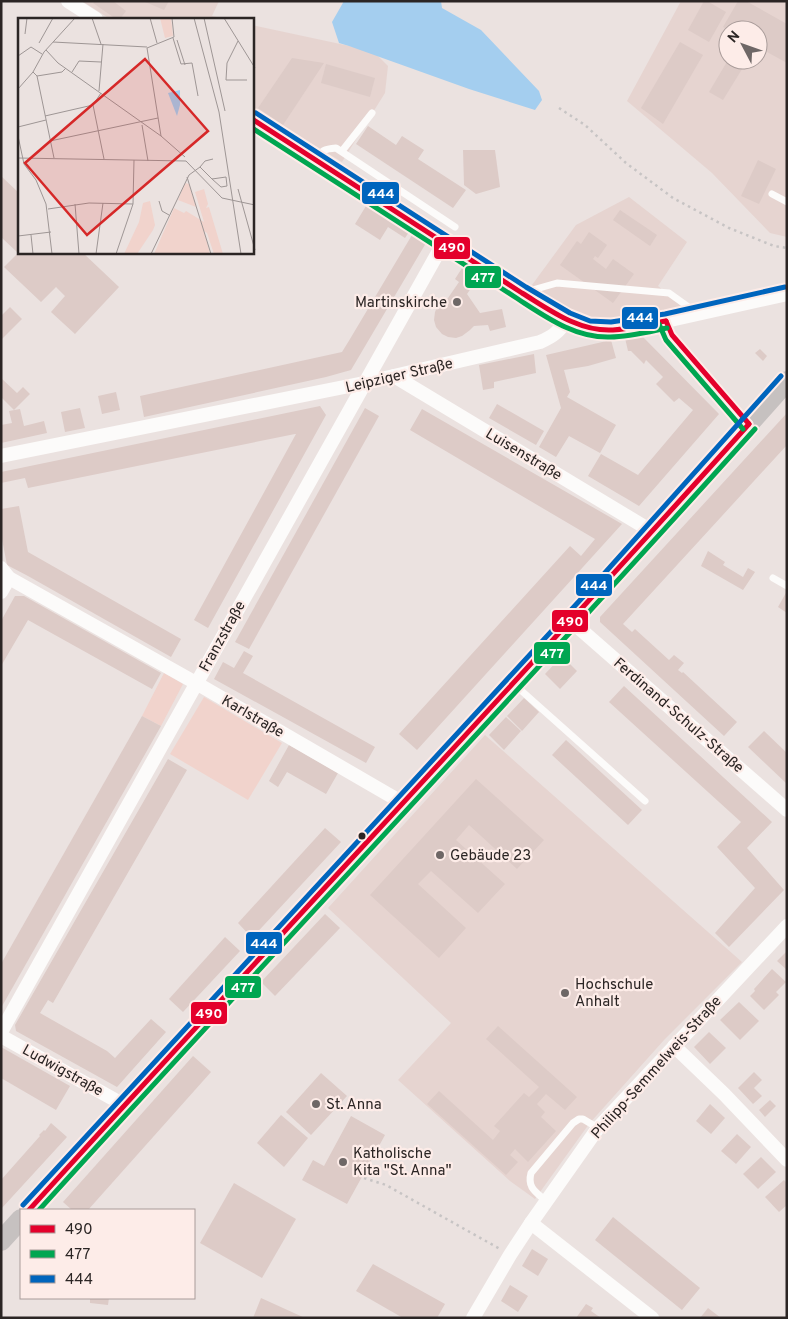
<svg xmlns="http://www.w3.org/2000/svg" width="788" height="1319" font-family="Overpass,sans-serif">
	<rect width="100%" height="100%" fill="#ebe2e0"/>
	<g fill="#e6d4d0" fill-rule="evenodd">
		<polygon points="82,1 219,1 212,16 226,19 110,19"/>
		<path d="M681 1H787V237L770 233 712 173 627 101ZM728 30H758V60H728Z"/>
		<polygon points="252,25 373,51 388,66 385,93 342,162 253,108"/>
		<polygon points="629,197 687,242 658,286 686,310 646,320 611,321 572,314 532,285 576,225"/>
		<polygon points="485,735 742,962 664,1040 589,1124 535,1199 510,1181 398,1080 451,1023 328,908"/>
	</g>
	<g fill="#f1d3cc">
		<polygon points="164,673 183,684 161,726 142,716"/>
		<polygon points="204,697 282,743 248,800 170,754"/>
	</g>
	<polygon fill="#a4ceef" points="344,1 441,1 442,8 481,30 539,91 542,100 535,110 469,89 349,46 339,43 332,22"/>
	<g fill="#ddcbc7">
		<polygon points="95,1 113,1 126,11 120,19 116,19 93,3"/>
		<polygon points="143,1 169,1 164,10"/>
		<polygon points="704,1 707,1 726,12 709,42 688,30"/>
		<polygon points="738,1 746,1 787,24 787,63 758,47 758,30 728,30 723,27"/>
		<polygon points="680,42 703,55 663,124 641,108"/>
		<polygon points="292,58 324,63 283,125 258,108"/>
		<polygon points="728,60 747,61 723,100 709,92"/>
		<polygon points="326,64 375,78 370,97 321,83"/>
		<polygon points="368,126 396,145 402,136 424,150 418,159 466,190 453,208 356,144"/>
		<polygon points="463,150 495,150 500,187 476,194 464,185"/>
		<polygon points="758,160 776,169 759,204 741,196"/>
		<polygon points="1,176 19,193 19,252 82,252 119,287 75,334 51,312 65,296 56,287 41,302 4,267 18,253 1,237"/>
		<polygon points="366,206 409,232 405,238 388,227 380,240 355,224"/>
		<polygon points="620,210 657,235 650,246 613,220"/>
		<polygon points="589,232 607,245 598,258 595,256 593,259 606,269 613,259 634,274 613,303 560,265 577,241 581,244"/>
		<polygon points="412,235 426,243 351,370 326,377 144,417 140,396 342,352 350,339"/>
		<polygon points="464,265 480,275 467,294 480,313 502,309 506,327 490,331 488,325 474,326 470,330 462,336 456,338 448,337 442,334 436,327 434,320 435,312 438,305 448,298 459,282 455,279"/>
		<polygon points="10,307 22,319 1,340 1,316"/>
		<polygon points="641,335 719,414 639,506 588,476 601,454 638,475 693,410 679,398 674,402 656,384 663,377 646,360 644,364 631,351 628,351 625,338"/>
		<polygon points="611,340 616,358 588,366 564,370 570,392 567,397 616,425 600,453 569,436 556,457 539,447 561,408 546,355"/>
		<polygon points="760,349 767,356 763,361 755,353"/>
		<polygon points="534,354 536,373 494,382 494,388 483,390 479,365"/>
		<polygon points="1,378 17,393 23,387 30,394 14,410 1,397"/>
		<polygon points="116,392 120,410 102,414 98,396"/>
		<polygon points="497,404 544,431 536,445 489,418"/>
		<polygon points="320,406 326,415 208,628 194,620 296,434 295,434 28,488 25,478 1,483 1,472"/>
		<polygon points="80,408 85,428 65,432 61,412"/>
		<polygon points="365,408 379,416 249,649 235,642"/>
		<polygon points="20,409 24,426 44,421 47,433 1,443 1,425 12,423 9,411"/>
		<polygon points="422,409 622,524 417,750 399,734 570,546 581,556 595,539 410,430"/>
		<polygon points="787,413 787,445 623,624 632,632 635,629 669,660 674,655 684,663 678,670 682,673 683,672 737,722 724,736 600,622 600,617"/>
		<polygon points="19,506 28,552 181,639 171,657 28,576 7,565 1,534 1,509"/>
		<polygon points="708,551 725,562 723,565 743,577 748,568 755,572 743,590 701,566"/>
		<polygon points="787,591 787,613 778,607"/>
		<polygon points="15,596 24,596 161,673 152,689 28,620 1,666 1,621"/>
		<polygon points="244,651 253,656 243,673 375,747 366,763 214,679 223,662 234,668"/>
		<polygon points="562,656 577,671 560,689 545,674"/>
		<polygon points="624,686 772,822 747,848 784,890 729,947 715,933 755,888 717,847 741,822 609,702"/>
		<polygon points="524,698 539,712 522,731 507,716"/>
		<polygon points="142,716 161,726 1,1008 1,964"/>
		<polygon points="506,717 521,731 504,750 489,735"/>
		<polygon points="764,731 787,753 787,784 748,747"/>
		<polygon points="566,740 642,810 628,825 552,755"/>
		<polygon points="289,745 338,773 326,794 287,772 278,787 269,781"/>
		<polygon points="168,759 187,770 53,1003 48,1000 40,1013 107,1051 115,1058 151,1019 166,1032 117,1087 16,1031 15,1025"/>
		<polygon points="476,779 544,840 517,869 469,825 456,840 505,884 478,913 431,871 418,884 466,928 439,958 370,895"/>
		<polygon points="325,828 341,842 252,938 238,923"/>
		<polygon points="325,914 340,928 275,996 261,982"/>
		<polygon points="225,937 240,951 183,1012 169,999"/>
		<polygon points="787,951 787,970 777,961"/>
		<polygon points="772,969 786,982 776,992 779,995 764,1010 750,996 755,991 754,989"/>
		<polygon points="739,1002 759,1021 740,1040 720,1020"/>
		<polygon points="498,1026 577,1097 565,1110 546,1094 537,1104 545,1112 541,1117 556,1131 528,1162 515,1149 510,1155 518,1162 506,1175 427,1104 439,1091 493,1140 500,1131 494,1126 524,1093 529,1097 539,1087 486,1039"/>
		<polygon points="709,1032 726,1048 710,1064 694,1047"/>
		<polygon points="1,1047 70,1086 56,1110 1,1078"/>
		<polygon points="193,1056 211,1072 88,1210 72,1210 63,1202"/>
		<polygon points="754,1072 762,1080 754,1088 762,1096 753,1104 738,1088"/>
		<polygon points="321,1073 347,1096 311,1135 286,1112"/>
		<polygon points="770,1100 776,1106 765,1117 759,1110"/>
		<polygon points="710,1104 725,1118 711,1134 696,1121"/>
		<polygon points="281,1115 308,1138 284,1167 257,1143"/>
		<polygon points="351,1116 385,1135 347,1204 302,1180 313,1160 324,1166"/>
		<polygon points="51,1123 67,1137 1,1209 1,1180 40,1136 39,1135 44,1130 45,1131"/>
		<polygon points="737,1134 751,1147 736,1164 721,1151"/>
		<polygon points="761,1157 776,1172 758,1189 743,1174"/>
		<polygon points="784,1180 787,1183 787,1205 779,1212 765,1197"/>
		<polygon points="234,1183 296,1219 262,1278 200,1243"/>
		<polygon points="613,1217 700,1288 682,1310 595,1240"/>
		<polygon points="532,1249 548,1259 538,1276 522,1266"/>
		<polygon points="373,1264 445,1304 437,1318 403,1318 356,1291"/>
		<polygon points="510,1285 528,1296 518,1312 501,1301"/>
		<polygon points="90,1298 109,1298 108,1305 90,1303"/>
		<polygon points="261,1298 305,1318 253,1318"/>
		<polygon points="586,1304 593,1308 591,1311 601,1318 576,1318"/>
		<polygon points="708,1308 721,1318 700,1318"/>
	</g>
	<g fill="none" stroke-linecap="round" stroke-linejoin="round">
		<g stroke="#c7c4c4" stroke-width="2.5" stroke-dasharray="2.5 4" stroke-linecap="butt">
			<polyline points="559,108 585,125 626,163 673,198 729,228 774,246 787,248"/>
			<polyline points="364,1178 386,1185 500,1249"/>
		</g>
		<g stroke="#fcfbfa" stroke-width="7">
			<polyline points="342,151 372,113"/>
			<path d="M316 159C322 150 324 149 336 148L455 227"/>
			<polyline points="772,194 787,202"/>
			<polyline points="522,293 557,283 669,293 697,313"/>
			<polyline points="773,578 787,586"/>
			<polyline points="515,685 645,801"/>
			<path d="M546 1201C536 1192 527 1188 531 1173L573 1123 579 1119H583L598 1128"/>
		</g>
		<g stroke="#fcfbfa" stroke-width="14">
			<polyline points="68,1 96,19"/>
			<polyline points="252,119 522,293 567,320 588,328 611,330 666,321 787,294"/>
			<polyline points="394,376 653,532"/>
			<path d="M1 456 364 383 540 342C554 336 558 332 567 320"/>
			<polyline points="1,568 9,578 196,683 403,803"/>
			<polyline points="1,592 9,578"/>
			<polyline points="571,621 787,810"/>
			<polyline points="1,1032 444,242"/>
			<polyline points="1,1036 124,1105"/>
			<polyline points="674,1046 724,1094 787,1160"/>
			<polyline points="531,1223 652,1318"/>
			<polyline points="473,1318 510,1255 531,1223 598,1128 787,926"/>
		</g>
		<g stroke="#c6c1c0" stroke-width="20">
			<path d="M29 1210C280 932 539 662 787 381"/>
			<polyline points="1,1241 21,1219"/>
		</g>
		<defs>
			<g id="bus-1">
				<path d="M252 119 522 293C550 310 579 332 613 330 631 329 648 324 666 321"/>
				<polyline points="666,321 672,335 749,424"/>
				<path d="M29 1210C268 947 512 688 749 424"/>
			</g>
			<g id="bus-2">
				<path d="M252 128 518 299C546 317 575 338 610 337 629 337 648 332 667 328"/>
				<polyline points="659,324 666,340 743,429"/>
				<path d="M39 1210C276 949 519 692 755 429"/>
			</g>
			<g id="bus-3">
				<polyline points="256,113 526,287 570,313 590,321 611,322 665,314 785,287"/>
				<polyline points="23,1205 594,585 781,376"/>
			</g>
		</defs>
		<use href="#bus-1" stroke="#fdece8" stroke-width="9"/>
		<use href="#bus-2" stroke="#fdece8" stroke-width="9"/>
		<use href="#bus-3" stroke="#fdece8" stroke-width="9"/>
		<use href="#bus-1" stroke="#e4002b" stroke-width="5"/>
		<use href="#bus-2" stroke="#00a651" stroke-width="5"/>
		<use href="#bus-3" stroke="#0065bd" stroke-width="5"/>
	</g>
	<g fill="#6e6766" stroke="#fdece8" stroke-width="2">
		<circle cx="457" cy="302" r="5"/>
		<circle cx="440" cy="855" r="5"/>
		<circle cx="565" cy="993" r="5"/>
		<circle cx="316" cy="1104" r="5"/>
		<circle cx="343" cy="1162" r="5"/>
	</g>
	<circle fill="#2b2524" stroke="#fdece8" stroke-width="2" cx="362" cy="836" r="4.5"/>
	<g text-anchor="middle" stroke-width="4.5" stroke-linejoin="round" paint-order="stroke">
		<g font-size="15" fill="#2b2524" stroke="#fdece8" text-anchor="start">
			<text x="447" y="307" text-anchor="end">Martinskirche</text>
			<text x="450" y="860">Gebäude 23</text>
			<text x="575" y="989">Hochschule<tspan x="575" dy="17">Anhalt</tspan></text>
			<text x="326" y="1109">St. Anna</text>
			<text x="353" y="1158">Katholische<tspan x="353" dy="17">Kita "St. Anna"</tspan></text>
		</g>
		<g font-size="15" fill="#2b2524" stroke="#fdece8">
			<text transform="translate(399 375) rotate(-13)" y="5">Leipziger Straße</text>
			<text transform="translate(524 454) rotate(31)" y="5">Luisenstraße</text>
			<text transform="translate(222 636) rotate(-61)" y="5">Franzstraße</text>
			<text transform="translate(679 715) rotate(41)" y="5">Ferdinand-Schulz-Straße</text>
			<text transform="translate(253 716) rotate(30)" y="5">Karlstraße</text>
			<text transform="translate(656 1067) rotate(-48)" y="5">Philipp-Semmelweis-Straße</text>
			<text transform="translate(63 1070) rotate(29)" y="5">Ludwigstraße</text>
		</g>
	</g>
	<g transform="translate(18 18)">
		<rect width="236" height="236" fill="#ebe2e0"/>
		<path d="M142 0H153L155 18 147 20ZM167 165 171 166 178 189 160 182ZM186 171 190 186 188 190 191 189 205 236H196L189 215 186 213 192 236H136L156 190 166 195 168 193 186 204 177 174ZM132 183 137 207 135 212 119 236H106L121 204 125 185Z" fill="#f1d3cc"/>
		<path d="M162 72V87L159 98 150 75Z" fill="#a4ceef"/>
		<path fill="none" stroke="#9e9695" stroke-width="1" d="M74 0 83 26M132 0 139 25M176 0 201 94 223 236M186 0 207 93M206 0 237 50M7 16 9 0M155 20 163 46 174 45 180 78M159 22 167 47M220 23 209 45 208 62H229M35 24 129 29M21 25 35 0M28 32 40 45 143 118 167 139M0 38 13 29 24 36M15 54 19 58 36 140M54 54 61 43 83 44M19 58 44 54 48 50M0 71 15 54 26 34 57 0M81 73 85 26M83 75 75 87 86 141M27 98 75 87M124 107 130 143M0 109 28 102M0 118 6 146 18 162 28 186 34 236M143 118 129 30 156 19 154 0M32 123 140 100M0 140 168 143 204 180 237 187M182 149 187 143 195 141M169 159 193 236M220 171 237 232M141 183 144 193 151 197M57 186 61 236M30 191 71 185 115 186M13 217 15 236M0 218 33 214M78 236 85 185M98 236 115 186 116 142M133 236 171 157 182 149 194 161 208 159 209 168 203 169 194 161"/>
		<path fill="#d62828" fill-opacity="0.15" stroke="#d62828" stroke-width="2.5" d="M127 41 190 113 69 217 7 145Z"/>
		<rect width="236" height="236" fill="none" stroke="#2b2524" stroke-width="2.5"/>
	</g>
	<g stroke="#fdece8" stroke-width="2">
		<rect x="361" y="181" width="39" height="24" rx="5" fill="#0065bd"/>
		<rect x="433" y="236" width="38" height="24" rx="5" fill="#e4002b"/>
		<rect x="464" y="265" width="38" height="24" rx="5" fill="#00a651"/>
		<rect x="621" y="306" width="38" height="24" rx="5" fill="#0065bd"/>
		<rect x="575" y="573" width="38" height="24" rx="5" fill="#0065bd"/>
		<rect x="551" y="609" width="38" height="24" rx="5" fill="#e4002b"/>
		<rect x="533" y="641" width="38" height="24" rx="5" fill="#00a651"/>
		<rect x="245" y="931" width="38" height="24" rx="5" fill="#0065bd"/>
		<rect x="224" y="975" width="38" height="24" rx="5" fill="#00a651"/>
		<rect x="190" y="1001" width="38" height="24" rx="5" fill="#e4002b"/>
	</g>
	<g font-size="14" text-anchor="middle" font-weight="bold" fill="#fff">
		<text x="381" y="198">444</text>
		<text x="452" y="252">490</text>
		<text x="483" y="282">477</text>
		<text x="640" y="322">444</text>
		<text x="594" y="590">444</text>
		<text x="570" y="626">490</text>
		<text x="552" y="658">477</text>
		<text x="264" y="948">444</text>
		<text x="243" y="992">477</text>
		<text x="209" y="1018">490</text>
	</g>
	<rect width="788" height="1319" fill="none" stroke="#2b2524" stroke-width="5"/>
	<rect x="20" y="1209" width="175" height="90" fill="#fdece8" stroke="#a99c9a"/>
	<rect x="30" y="1225" width="25" height="8" fill="#e4002b" stroke="#a99c9a"/>
	<text x="65" y="1234" font-size="15" fill="#2b2524">490</text>
	<rect x="30" y="1250" width="25" height="8" fill="#00a651" stroke="#a99c9a"/>
	<text x="65" y="1259" font-size="15" fill="#2b2524">477</text>
	<rect x="30" y="1275" width="25" height="8" fill="#0065bd" stroke="#a99c9a"/>
	<text x="65" y="1284" font-size="15" fill="#2b2524">444</text>
	<g transform="translate(743 45) rotate(311)"><circle r="24" fill="#fdece8" stroke="#a99c9a"/>
	<path d="M0-4L9 19L0 12L-9 19Z" fill="#6e6766"/>
	<text y="-8" font-size="14" font-weight="bold" text-anchor="middle" fill="#2b2524">N</text>
	</g>
</svg>
